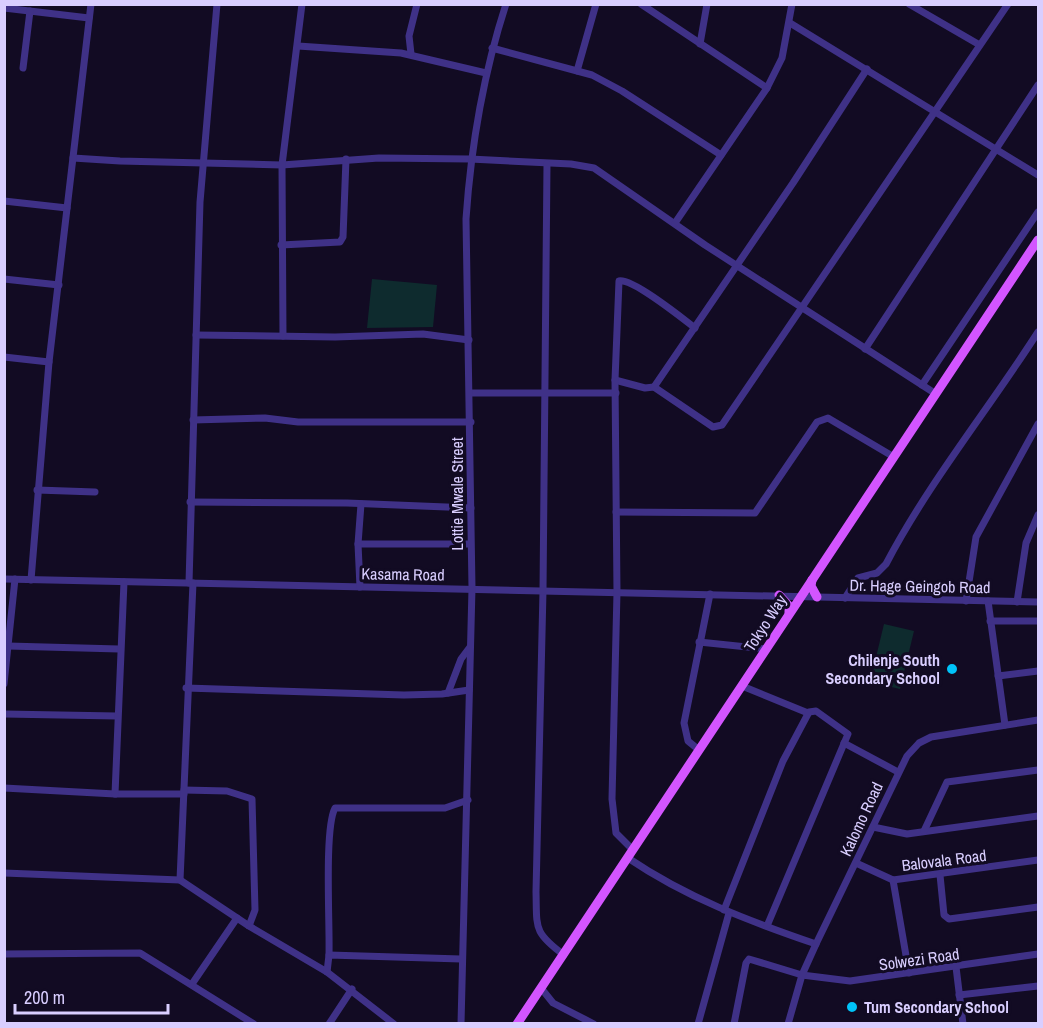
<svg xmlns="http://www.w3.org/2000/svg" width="1043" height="1028" font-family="'Archivo Narrow',sans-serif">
	<rect width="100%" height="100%" fill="#120b23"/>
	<g fill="#0e2b2e">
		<polygon points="372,279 437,285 433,327 367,328"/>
		<polygon points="884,624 914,631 900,689 870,682"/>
	</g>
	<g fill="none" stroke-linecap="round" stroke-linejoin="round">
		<g stroke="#3f3187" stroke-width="7">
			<polyline points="641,4 767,88"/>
			<polyline points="909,4 978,44"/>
			<polyline points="4,8 89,18"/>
			<polyline points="790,23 1038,175"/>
			<polyline points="700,44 707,4"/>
			<polyline points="298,46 401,53 486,73"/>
			<polyline points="492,48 592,75 622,91 721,155"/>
			<polyline points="411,54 409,36 417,4"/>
			<polyline points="23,68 30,11"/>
			<polyline points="577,71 596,4"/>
			<polyline points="73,158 120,161 282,165 379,158 470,159 571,164 594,168 705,245 936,394"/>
			<path d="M547 164 543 591 536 892C537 928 533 932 564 955"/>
			<polyline points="4,201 67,208"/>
			<polyline points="675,223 767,88 782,58 792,4"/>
			<polyline points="281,245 340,242 343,237 346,159"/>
			<polyline points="4,279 59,285"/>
			<polyline points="196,335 335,337 423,334 469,340"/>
			<polyline points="283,336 282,165 302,4"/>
			<polyline points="865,349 1038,85"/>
			<polyline points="4,357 49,362"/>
			<polyline points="615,380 645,388 654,387 713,427 722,425 1008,4"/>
			<polyline points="922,385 1038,212"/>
			<polyline points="654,387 793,183 867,69"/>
			<polyline points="470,393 616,393"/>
			<polyline points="193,420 265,418 298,422 471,422"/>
			<polyline points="37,490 95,492"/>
			<polyline points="190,502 347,503 471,508"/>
			<polyline points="616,512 755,513 817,422 828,418 833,421 894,457"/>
			<polyline points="358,544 470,544"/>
			<polyline points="4,579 1038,602"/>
			<polyline points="31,580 49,362 91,4"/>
			<polyline points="189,583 200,202 217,4"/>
			<polyline points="360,587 358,544 361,504"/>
			<path d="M845 598 858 578 877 573 886 564C929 482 988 410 1038 332"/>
			<polyline points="966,601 976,537 1038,424"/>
			<polyline points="988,601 1005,725"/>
			<polyline points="1017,602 1026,543 1038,515"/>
			<polyline points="990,621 1038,621"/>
			<polyline points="699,642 766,649"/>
			<polyline points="8,646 119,649"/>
			<polyline points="998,676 1038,671"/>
			<polyline points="4,684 15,579"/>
			<polyline points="742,686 808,713"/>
			<polyline points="186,688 404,695 442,694 469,690"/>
			<polyline points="448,693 461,659 470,647"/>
			<polyline points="4,714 117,716"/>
			<polyline points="844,743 898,772"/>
			<polyline points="699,750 688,741 684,723 710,594"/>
			<polyline points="4,788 115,794 184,794"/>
			<polyline points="184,790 227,791 252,799 255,910 249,926"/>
			<polyline points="115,794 124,582"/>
			<polyline points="873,827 907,834 1038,816"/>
			<polyline points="924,831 947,782 1038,770"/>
			<path d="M633 850 616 833 612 799 617 592 615 380 619 281C632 278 682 318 695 328"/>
			<path d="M628 858C687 898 749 921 816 944"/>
			<polyline points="856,863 893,880 1038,860"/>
			<polyline points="4,873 180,880 249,926 327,972 394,1024"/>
			<polyline points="940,875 944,915 949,919 1038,907"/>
			<polyline points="180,880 193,583"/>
			<polyline points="893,880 909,973"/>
			<polyline points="724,910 783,761 809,712 816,711 848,734 767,926"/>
			<polyline points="4,954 140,953 254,1024"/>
			<path d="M329 955C330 925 324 829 335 808H445L468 800"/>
			<polyline points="956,967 963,1024"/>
			<polyline points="327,972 329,955 461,959"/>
			<polyline points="192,984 237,918"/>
			<polyline points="541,988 553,1003 594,1024"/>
			<polyline points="959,995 1038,986"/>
			<polyline points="329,1024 352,989"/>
			<path d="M461 1024 472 588 466 219C471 146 483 75 506 4"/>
			<polyline points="698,1024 729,913"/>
			<polyline points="734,1024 746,963 749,959 802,975 850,981 1038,954"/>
			<polyline points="788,1024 802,975 816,944 907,756 919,743 931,737 1038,720"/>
		</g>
		<g stroke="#d355ff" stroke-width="9">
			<polyline points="812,580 811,586 817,597"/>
			<polyline points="779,595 789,606 789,613"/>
			<polyline points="517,1024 1038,240"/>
		</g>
	</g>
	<g fill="#00c3f9" stroke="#120b23" stroke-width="2">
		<circle cx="952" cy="669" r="6"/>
		<circle cx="852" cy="1007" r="6"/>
	</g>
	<g text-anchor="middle" stroke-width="6" stroke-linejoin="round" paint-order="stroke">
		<g font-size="16" fill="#d9ceff" stroke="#120b23">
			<text transform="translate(457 494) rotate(-90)" y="6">Lottie Mwale Street</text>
			<text transform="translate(403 574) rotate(1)" y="6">Kasama Road</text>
			<text transform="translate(920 586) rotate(1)" y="6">Dr. Hage Geingob Road</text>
			<text transform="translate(765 623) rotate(-57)" y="6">Tokyo Way</text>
			<text transform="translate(861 819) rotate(-65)" y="6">Kalomo Road</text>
			<text transform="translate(944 860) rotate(-7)" y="6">Balovala Road</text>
			<text transform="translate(919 959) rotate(-8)" y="6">Solwezi Road</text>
		</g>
		<g font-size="16" font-weight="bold" fill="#d9ceff" stroke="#120b23" text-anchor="end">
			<text x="940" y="666">Chilenje South<tspan x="940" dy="18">Secondary School</tspan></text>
			<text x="864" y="1013" text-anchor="start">Tum Secondary School</text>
		</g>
	</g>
	<rect width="1043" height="1028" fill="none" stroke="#d9ceff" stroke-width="12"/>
	<path d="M15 1004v9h153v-9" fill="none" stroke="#d9ceff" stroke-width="3"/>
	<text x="24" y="1004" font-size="18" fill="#d9ceff" stroke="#120b23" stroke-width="4.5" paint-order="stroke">200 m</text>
</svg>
